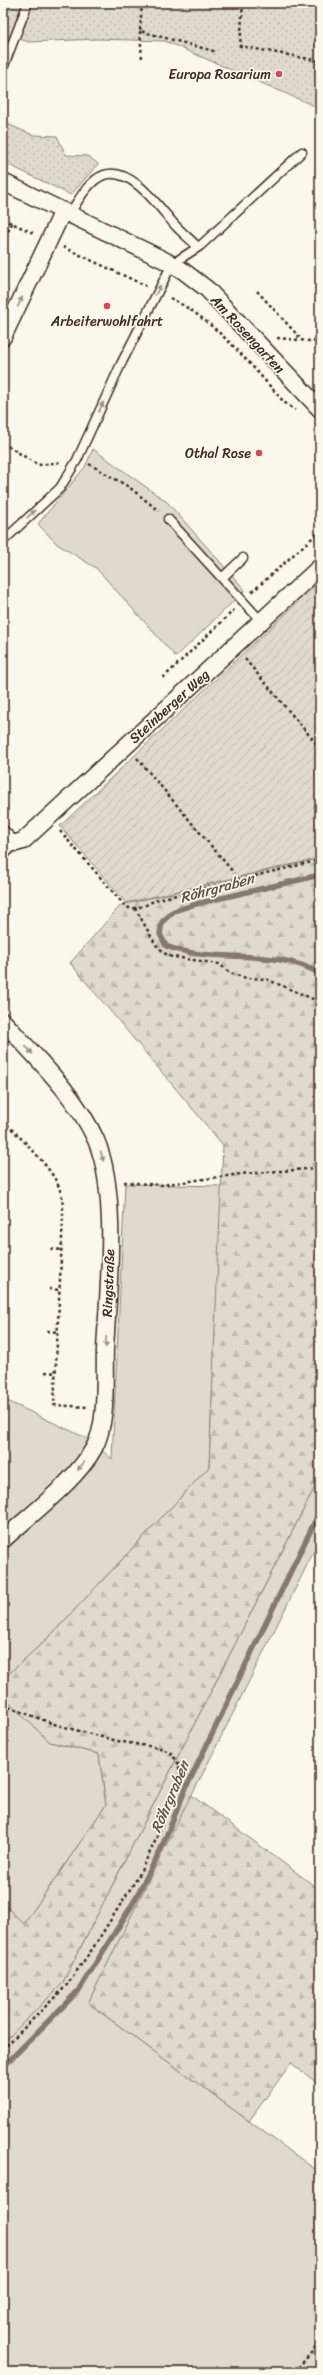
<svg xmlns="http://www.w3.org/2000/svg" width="323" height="2375" font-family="Sriracha,sans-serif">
	<defs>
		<pattern id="forest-firs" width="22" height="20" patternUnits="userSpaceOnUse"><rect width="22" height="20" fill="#dfd9ce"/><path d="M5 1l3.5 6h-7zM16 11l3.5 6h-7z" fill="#c0bab0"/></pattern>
		<pattern id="park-dots" width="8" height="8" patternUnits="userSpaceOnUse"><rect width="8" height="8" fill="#dfd9ce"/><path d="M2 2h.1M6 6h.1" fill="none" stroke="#c0bab0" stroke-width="1.8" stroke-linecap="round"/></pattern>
		<pattern id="garden-furrows" width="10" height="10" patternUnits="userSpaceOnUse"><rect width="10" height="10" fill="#dfd9ce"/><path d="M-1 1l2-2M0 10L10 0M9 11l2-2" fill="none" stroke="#c0bab0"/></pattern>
	</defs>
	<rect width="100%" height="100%" fill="#fbf7ec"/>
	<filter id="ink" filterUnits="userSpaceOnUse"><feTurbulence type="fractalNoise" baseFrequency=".025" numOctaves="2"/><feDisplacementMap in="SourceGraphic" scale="8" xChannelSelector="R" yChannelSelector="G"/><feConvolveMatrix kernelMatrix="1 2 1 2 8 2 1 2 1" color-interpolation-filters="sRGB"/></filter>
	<g filter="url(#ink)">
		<g fill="#dfd9ce" stroke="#8d8276">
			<polygon points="93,449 167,502 245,590 176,657 96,568 57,544 38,524 85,467"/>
			<polygon points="125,1184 222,1186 209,1467 51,1635 3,1679 3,1399 88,1439 112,1459"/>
			<polygon points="320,1477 320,1539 88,2003 320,2173 320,2372 3,2372 3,2043 62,1984"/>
			<polygon points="3,1697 50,1742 99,1754 106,1805 24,1924 3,1903"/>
		</g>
		<g fill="url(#forest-firs)" stroke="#8d8276">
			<polygon points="320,858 320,1477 62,1984 3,2043 3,1903 24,1924 106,1805 99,1754 50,1742 3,1697 3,1679 51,1635 209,1467 223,1145 70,963 121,905"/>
			<polygon points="191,1795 320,1890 320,2085 291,2063 249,2121 88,2003"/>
		</g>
		<g fill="url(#park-dots)" stroke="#8d8276">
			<polygon points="3,3 320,3 320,106 312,105 165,41 97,39 29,42 3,34"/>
			<polygon points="5,123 33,135 57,136 66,155 88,156 98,164 71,195 3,162 3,127"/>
		</g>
		<polygon fill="url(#garden-furrows)" stroke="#8d8276" points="320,581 320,858 126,903 60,826"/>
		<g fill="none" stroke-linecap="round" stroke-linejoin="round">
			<g stroke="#85796d" stroke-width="5.5">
				<path d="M320 875 196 904 174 911 162 922 160 934 166 946C215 965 275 946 320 974"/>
				<polyline points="3,2067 79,1990 132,1905 160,1851 186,1788 320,1511"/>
			</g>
			<defs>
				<g id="lane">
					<polyline points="3,68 28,3"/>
					<path d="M70 214C77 202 89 180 104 175 131 166 159 207 174 224 181 232 190 239 198 247"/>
					<polyline points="168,519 261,621"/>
					<polyline points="3,541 60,488 77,460 121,364 172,264 200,246 302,152"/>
					<polyline points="222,578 243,558"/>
					<polyline points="3,829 16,843 3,856"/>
				</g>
				<g id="street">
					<polyline points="3,182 164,260 182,270 207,289 320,409"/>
					<polyline points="3,337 63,211"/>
					<polyline points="16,843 23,841 320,567"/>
					<path d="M3 1021C35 1057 76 1095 96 1140 119 1194 108 1290 105 1350 104 1378 108 1423 94 1448 76 1481 31 1514 3 1540"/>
				</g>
			</defs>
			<use href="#lane" stroke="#3b2a1e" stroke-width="11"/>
			<use href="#street" stroke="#3b2a1e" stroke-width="19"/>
			<g stroke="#3b2a1e" stroke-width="2.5" stroke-dasharray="3 3" stroke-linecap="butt">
				<polyline points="142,3 140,31 217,52"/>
				<polyline points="243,3 240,46 320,61"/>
				<polyline points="140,31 142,59"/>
				<polyline points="3,219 33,233"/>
				<polyline points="3,242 12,223"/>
				<polyline points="63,247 146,286"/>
				<polyline points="257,291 302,340"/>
				<path d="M170 298C216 321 250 364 284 402L295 410"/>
				<polyline points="277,338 320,342"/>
				<polyline points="3,443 38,465 61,462"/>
				<polyline points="89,464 129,487 159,511"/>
				<polyline points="252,592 320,531"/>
				<polyline points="245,659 320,748"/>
				<polyline points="163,678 234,610"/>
				<polyline points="137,758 234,873"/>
				<path d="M60 831 126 907C137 911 147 904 156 900L320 860"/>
				<polyline points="135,908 156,945 168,956 219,964 230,973 246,978 266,979 320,1002"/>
				<path d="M3 1120C20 1138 52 1166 60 1190 63 1199 63 1208 63 1217L54 1405 87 1407"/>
				<polyline points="124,1182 161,1185 241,1174 320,1168"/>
				<polyline points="51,1249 62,1250"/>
				<polyline points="49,1289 60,1290"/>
				<polyline points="47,1331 58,1332"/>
				<polyline points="45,1372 56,1373"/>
				<polyline points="3,1705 57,1725 117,1741 160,1748 171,1753 178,1763 180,1775 159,1833 139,1875 93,1948 66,1986 3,2049"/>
				<polyline points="294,2372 320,2343"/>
			</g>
			<use href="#lane" stroke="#fbf7ec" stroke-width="8"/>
			<use href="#street" stroke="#fbf7ec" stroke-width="16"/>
		</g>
		<defs><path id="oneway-solid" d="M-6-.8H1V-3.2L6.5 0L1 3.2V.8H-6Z"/></defs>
		<g fill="#9b9085">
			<use href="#oneway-solid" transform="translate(158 290) rotate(-62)"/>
			<use href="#oneway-solid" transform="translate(20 302) rotate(-65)"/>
			<use href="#oneway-solid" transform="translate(101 407) rotate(-65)"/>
			<use href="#oneway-solid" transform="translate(31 514) rotate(-43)"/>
			<use href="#oneway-solid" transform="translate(29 1050) rotate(48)"/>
			<use href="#oneway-solid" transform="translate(102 1156) rotate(75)"/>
			<use href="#oneway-solid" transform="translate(106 1342) rotate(92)"/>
			<use href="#oneway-solid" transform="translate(81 1466) rotate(130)"/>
		</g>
	</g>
	<g fill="#d1495b" stroke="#fbf7ec" stroke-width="1.5">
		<circle cx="279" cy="74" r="4"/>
		<circle cx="107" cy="306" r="4"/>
		<circle cx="259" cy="453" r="4"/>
	</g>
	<g text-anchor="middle" stroke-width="3.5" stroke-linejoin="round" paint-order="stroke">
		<g font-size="14" fill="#3b2a1e" stroke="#fbf7ec" text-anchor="end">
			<text x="271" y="79">Europa Rosarium</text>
			<text x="107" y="326" text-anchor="middle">Arbeiterwohlfahrt</text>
			<text x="251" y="458">Othal Rose</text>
		</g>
		<g font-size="14" fill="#3b2a1e" stroke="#fbf7ec">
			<text transform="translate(248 334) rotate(47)" y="5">Am Rosengarten</text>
			<text transform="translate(169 706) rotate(-42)" y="5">Steinberger Weg</text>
			<text transform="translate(108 1283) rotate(-88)" y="5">Ringstraße</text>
		</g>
		<g font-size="15" font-style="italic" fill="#605246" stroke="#fbf7ec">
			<text transform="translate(217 888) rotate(-15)" y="5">Röhrgraben</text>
			<text transform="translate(170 1797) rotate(-67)" y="5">Röhrgraben</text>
		</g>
	</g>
	<rect width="323" height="2375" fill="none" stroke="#fbf7ec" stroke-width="16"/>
	<rect x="8" y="8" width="307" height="2359" fill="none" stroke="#3b2a1e" stroke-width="1.5" filter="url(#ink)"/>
</svg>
